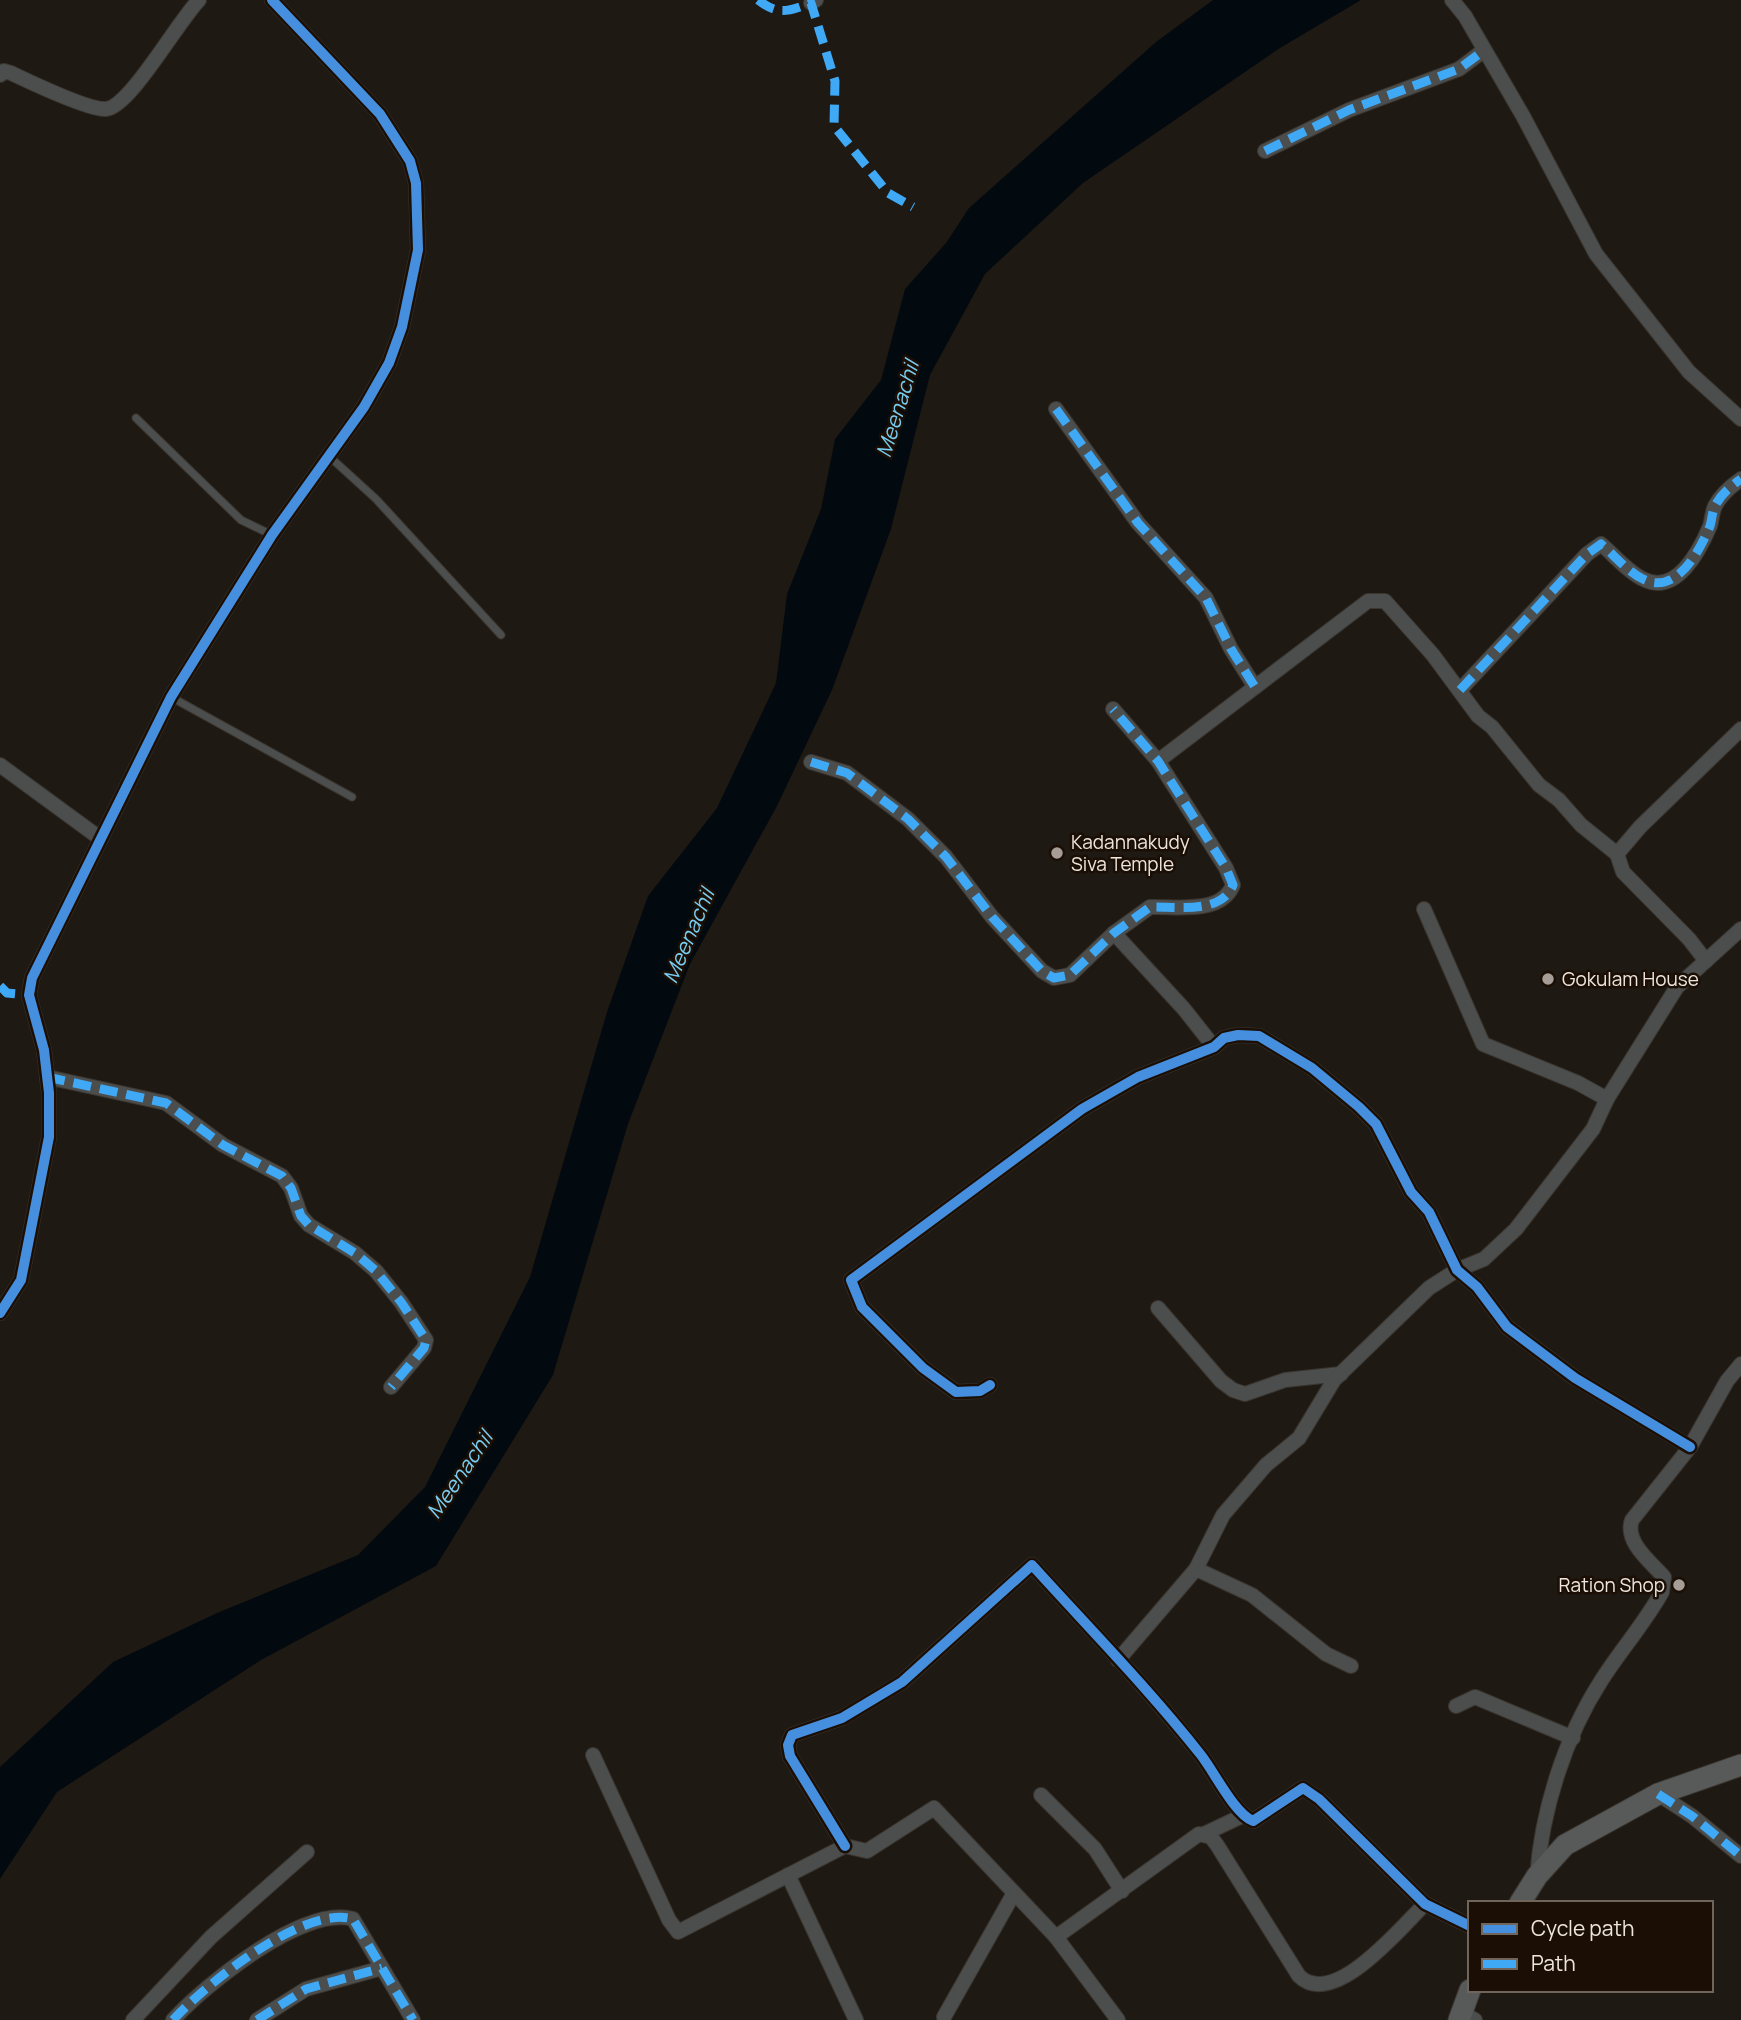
<svg xmlns="http://www.w3.org/2000/svg" width="1741" height="2020" font-family="Manrope,sans-serif">
	<rect width="100%" height="100%" fill="#1f1913"/>
	<polygon fill="#030a0f" points="1213,0 1361,0 1280,48 1083,183 985,274 930,375 891,529 832,690 777,806 690,964 628,1124 553,1375 436,1566 261,1660 57,1792 0,1879 0,1767 113,1662 217,1613 358,1555 425,1487 530,1277 607,1012 648,896 717,808 776,683 787,594 821,509 835,439 881,380 905,289 946,243 969,208 1156,42"/>
	<g fill="none" stroke-linecap="round" stroke-linejoin="round">
		<defs>
			<g id="service">
				<polyline points="136,418 241,520 272,535"/>
				<polyline points="331,458 376,499 501,635"/>
				<polyline points="171,697 352,797"/>
			</g>
			<g id="minor">
				<polyline points="1452,0 1465,16 1523,116 1596,254 1689,372 1741,419"/>
				<polyline points="811,3 816,0"/>
				<path d="M0 75 4 71 11 73C30 82 88 110 106 109 130 107 178 21 199 0"/>
				<polyline points="1265,151 1349,110 1459,69 1483,51"/>
				<polyline points="1056,409 1138,523 1206,598 1231,649 1255,687"/>
				<path d="M1460 690 1587 554 1601 544C1614 555 1628 572 1643 579 1676 596 1699 552 1710 526 1712 520 1712 512 1715 506 1721 494 1731 486 1741 479"/>
				<polyline points="1158,761 1368,601 1385,601 1433,655 1478,716 1492,727 1539,785 1559,800 1581,825 1617,854"/>
				<path d="M811 762 847 773 908 819 946 857 992 917 1042 971 1054 978 1070 975 1114 933 1150 907C1176 906 1221 915 1233 885L1226 868 1158 761 1113 709"/>
				<polyline points="0,765 101,839"/>
				<polyline points="1424,909 1483,1044 1578,1083 1607,1099"/>
				<polyline points="1114,933 1184,1009 1214,1047"/>
				<polyline points="1706,961 1689,939 1623,872 1617,854 1640,827 1741,729"/>
				<polyline points="47,1077 166,1103 223,1145 282,1176 291,1188 301,1216 309,1225 355,1253 376,1271 401,1302 426,1340 424,1348 391,1387"/>
				<polyline points="1158,1308 1221,1381 1233,1390 1245,1394 1285,1380 1341,1374"/>
				<polyline points="0,1313 21,1280 49,1137 49,1093 44,1050 29,995 32,978 171,697 272,535 364,407 389,363 402,327 418,250 416,183 410,161 380,114 272,0"/>
				<polyline points="990,1385 980,1391 956,1392 923,1368 862,1307 851,1280 1082,1109 1138,1077 1214,1047 1224,1038 1238,1035 1259,1036 1312,1068 1359,1107 1376,1124 1411,1192 1429,1212 1457,1270 1477,1287 1507,1327 1575,1378 1690,1447"/>
				<polyline points="1118,1660 1196,1569"/>
				<polyline points="1351,1666 1326,1654 1252,1595 1196,1569 1223,1515 1266,1465 1299,1438 1334,1380 1429,1288 1457,1270 1484,1259 1516,1229 1593,1129 1607,1099 1677,987 1741,929"/>
				<polyline points="1456,1706 1475,1697 1573,1738"/>
				<polyline points="593,1755 669,1920 678,1932 845,1846 867,1851 934,1808 1056,1937 1118,2020"/>
				<polyline points="1658,1794 1692,1816 1741,1856"/>
				<polyline points="1041,1795 1095,1849 1122,1891"/>
				<polyline points="1204,1834 1242,1816"/>
				<path d="M845 1846 790 1756 788 1745 792 1735 842 1718 902 1682 1032 1565C1089 1628 1148 1688 1201 1755 1215 1773 1234 1813 1253 1821L1303 1788 1319 1799 1425 1904 1470 1926"/>
				<polyline points="788,1875 856,2020"/>
				<path d="M1537 1876C1542 1810 1565 1737 1601 1681 1620 1651 1644 1624 1662 1592L1664 1577C1651 1562 1624 1542 1632 1520L1690 1447 1727 1381 1741 1364"/>
				<path d="M1056 1937 1199 1834 1211 1837 1217 1845 1299 1976C1334 2010 1401 1927 1425 1904"/>
				<polyline points="1462,2013 1475,2020"/>
				<polyline points="944,2017 1014,1893"/>
				<polyline points="133,2020 211,1937 307,1852"/>
				<path d="M173 2020C205 1985 303 1905 353 1919L413 2020"/>
				<polyline points="257,2020 306,1989 382,1968"/>
			</g>
			<g id="secondary">
				<polyline points="1520,1903 1537,1876 1565,1845 1658,1794 1741,1765"/>
				<polyline points="1459,2020 1470,1990"/>
			</g>
		</defs>
		<use href="#service" stroke="#3b3630" stroke-width="9"/>
		<use href="#minor" stroke="#3b3630" stroke-width="16"/>
		<use href="#secondary" stroke="#3b3630" stroke-width="23"/>
		<use href="#service" stroke="#4c4e4d" stroke-width="7"/>
		<use href="#minor" stroke="#4c4e4d" stroke-width="14"/>
		<use href="#secondary" stroke="#575a59" stroke-width="21"/>
		<g stroke="#3fa9f5" stroke-width="9" stroke-dasharray="18 9" stroke-linecap="butt">
			<path d="M758 0C779 16 788 11 811 3L835 81 834 126 888 193 913 207"/>
			<polyline points="1265,151 1349,110 1459,69 1483,51"/>
			<polyline points="1056,409 1138,523 1206,598 1231,649 1255,687"/>
			<path d="M1460 690 1587 554 1601 544C1614 555 1628 572 1643 579 1676 596 1699 552 1710 526 1712 520 1712 512 1715 506 1721 494 1731 486 1741 479"/>
			<path d="M811 762 847 773 908 819 946 857 992 917 1042 971 1054 978 1070 975 1114 933 1150 907C1176 906 1221 915 1233 885L1226 868 1158 761 1113 709"/>
			<polyline points="0,986 7,993 29,995"/>
			<polyline points="47,1077 166,1103 223,1145 282,1176 291,1188 301,1216 309,1225 355,1253 376,1271 401,1302 426,1340 424,1348 391,1387"/>
			<polyline points="1658,1794 1692,1816 1741,1856"/>
			<path d="M173 2020C205 1985 303 1905 353 1919L413 2020"/>
			<polyline points="257,2020 306,1989 382,1968"/>
		</g>
		<defs>
			<g id="cycleway">
				<polyline points="0,1313 21,1280 49,1137 49,1093 44,1050 29,995 32,978 171,697 272,535 364,407 389,363 402,327 418,250 416,183 410,161 380,114 272,0"/>
				<polyline points="990,1385 980,1391 956,1392 923,1368 862,1307 851,1280 1082,1109 1138,1077 1214,1047 1224,1038 1238,1035 1259,1036 1312,1068 1359,1107 1376,1124 1411,1192 1429,1212 1457,1270 1477,1287 1507,1327 1575,1378 1690,1447"/>
				<path d="M845 1846 790 1756 788 1745 792 1735 842 1718 902 1682 1032 1565C1089 1628 1148 1688 1201 1755 1215 1773 1234 1813 1253 1821L1303 1788 1319 1799 1425 1904 1470 1926"/>
			</g>
		</defs>
		<use href="#cycleway" stroke="#1b0f05" stroke-width="15"/>
		<use href="#cycleway" stroke="#468fdf" stroke-width="10"/>
	</g>
	<g fill="#a69e96" stroke="#1b0f05" stroke-width="2.5">
		<circle cx="1057" cy="853" r="7"/>
		<circle cx="1548" cy="979" r="7"/>
		<circle cx="1679" cy="1585" r="7"/>
	</g>
	<g text-anchor="middle" stroke-width="5" stroke-linejoin="round" paint-order="stroke">
		<g font-size="19" fill="#eee5dd" stroke="#1b0f05" text-anchor="start">
			<text x="1071" y="849">Kadannakudy<tspan x="1071" dy="22">Siva Temple</tspan></text>
			<text x="1562" y="986">Gokulam House</text>
			<text x="1665" y="1592" text-anchor="end">Ration Shop</text>
		</g>
		<g font-size="21" font-style="italic" fill="#78cdf2" stroke="#1b0f05">
			<text transform="translate(898 409) rotate(-73)" y="7">Meenachil</text>
			<text transform="translate(689 936) rotate(-67)" y="7">Meenachil</text>
			<text transform="translate(460 1475) rotate(-56)" y="7">Meenachil</text>
		</g>
	</g>
	<rect x="1468" y="1901" width="245" height="91" fill="#1b0f05" stroke="#6f655b" stroke-width="2"/>
	<rect x="1482" y="1924" width="35" height="10" fill="#468fdf" stroke="#6f655b" stroke-width="2"/>
	<text x="1531" y="1936" font-size="21" fill="#eee5dd">Cycle path</text>
	<rect x="1482" y="1959" width="35" height="10" fill="#3fa9f5" stroke="#6f655b" stroke-width="2"/>
	<text x="1531" y="1971" font-size="21" fill="#eee5dd">Path</text>
</svg>
